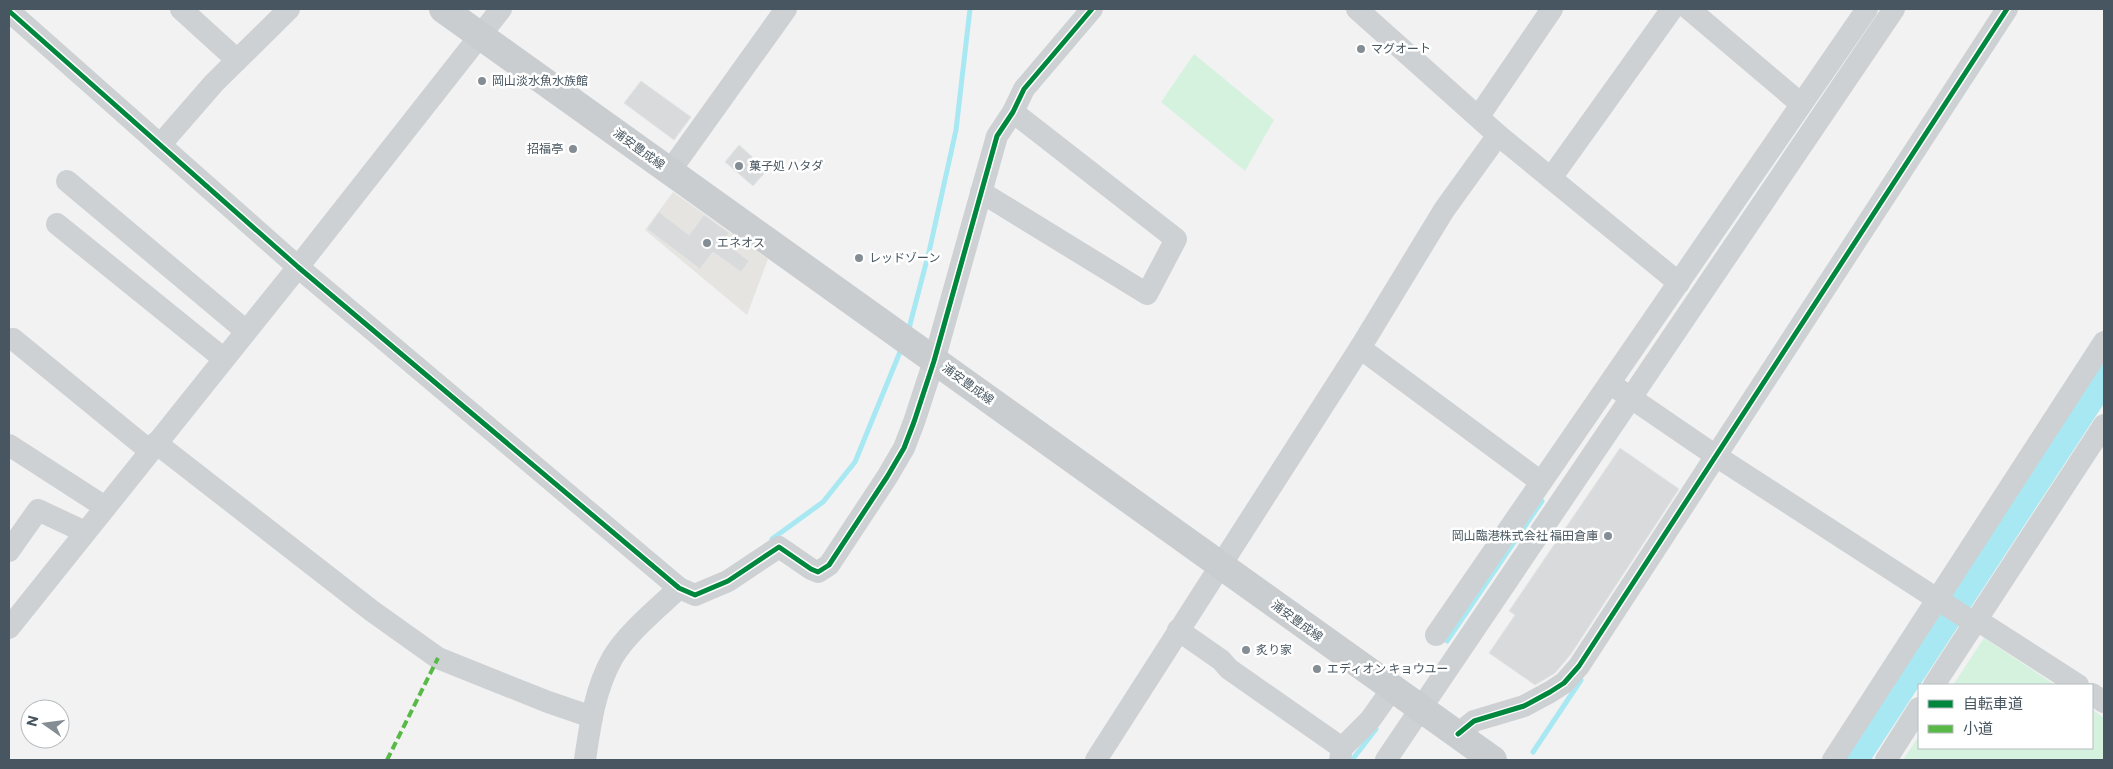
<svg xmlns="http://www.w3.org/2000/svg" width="2113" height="769" font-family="Commissioner,'Noto Sans JP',sans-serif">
	<rect width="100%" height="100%" fill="#f2f2f2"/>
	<polygon fill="#e6e4e0" points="673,192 768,259 747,315 645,230"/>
	<g fill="#d5f2de">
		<polygon points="1194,54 1274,120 1245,171 1161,102"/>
		<polygon points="1984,638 2055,685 1953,685"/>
		<polygon points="2092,709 2104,718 2104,760 1903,760 1919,736 1919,748 2092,748"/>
	</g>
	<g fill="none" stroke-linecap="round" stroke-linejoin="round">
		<g stroke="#a8e8f2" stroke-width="5">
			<polyline points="908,332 929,252 956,130 970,9"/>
			<polyline points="772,539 823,502 855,462 902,347"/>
			<polyline points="1447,641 1542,501"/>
			<polyline points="1533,752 1581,680"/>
			<polyline points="1352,760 1376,729"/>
		</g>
		<polyline stroke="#a8e8f2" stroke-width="30" points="1853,760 2104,376"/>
	</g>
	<g fill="#d9dadc" stroke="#e3e4e4">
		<polygon points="641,81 691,117 674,140 624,103"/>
		<polygon points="739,145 767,170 753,186 725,162"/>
		<polygon points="659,212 689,235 704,215 729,233 723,241 749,261 741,272 713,252 700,269 647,229"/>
		<polygon points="1620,448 1679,489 1571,654 1555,673 1535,685 1489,653 1515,615 1509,611"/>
	</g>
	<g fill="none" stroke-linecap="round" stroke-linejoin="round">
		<g stroke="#cdd1d3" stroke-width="22">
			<polyline points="181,9 237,60"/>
			<polyline points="1357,9 1498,135 1679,283"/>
			<polyline points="1689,9 1801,104"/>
			<polyline points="9,11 298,267 679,588 695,595 728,581 779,547 811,569 818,572 829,565 887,477 904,448 914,422 934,361 997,136 1013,112 1024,89 1092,9"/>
			<polyline points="1479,116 1552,9"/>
			<polyline points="160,145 214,83 289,9"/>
			<polyline points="670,171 786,9"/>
			<polyline points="1551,178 1672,9"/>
			<polyline points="67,181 246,331"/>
			<polyline points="981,192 1147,294 1176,239 1013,112"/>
			<polyline points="57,224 224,359"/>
			<polyline points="13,339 150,451"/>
			<polyline points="1360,348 1541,482"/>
			<polyline points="1618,389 1716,456 1974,623"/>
			<polyline points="156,443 372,611 438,658 548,702 592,717"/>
			<polyline points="9,445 105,507"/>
			<polyline points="9,551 38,510 85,532"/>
			<polyline points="1977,620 2078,685"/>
			<polyline points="9,628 298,267 501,9"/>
			<polyline points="1178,630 1221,660 1229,669 1342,748"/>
			<polyline points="1436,635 1867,9"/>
			<polyline points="1934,685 2104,425"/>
			<polyline points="2092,694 2104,702"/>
			<polyline points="1458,734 1474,721 1524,706 1550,692 1564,683 1579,666 2007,9"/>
			<path d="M585 760C590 725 595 688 613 657 627 633 659 607 679 588"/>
			<polyline points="1096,760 1360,348 1444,210 1498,135"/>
			<polyline points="1340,760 1342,748 1370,720 1392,689"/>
			<polyline points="1386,760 1894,9"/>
			<polyline points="1833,760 2104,342"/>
			<polyline points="1886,760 1919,708"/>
		</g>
		<polyline stroke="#c9cdd0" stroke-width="28" points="443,9 1493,760"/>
		<polyline stroke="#58b947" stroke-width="4" stroke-dasharray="8 4" stroke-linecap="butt" points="387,760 438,658"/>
		<defs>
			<g id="cycleway">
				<polyline points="9,11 298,267 679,588 695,595 728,581 779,547 811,569 818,572 829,565 887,477 904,448 914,422 934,361 997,136 1013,112 1024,89 1092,9"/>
				<polyline points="1458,734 1474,721 1524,706 1550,692 1564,683 1579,666 2007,9"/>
			</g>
		</defs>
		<use href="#cycleway" stroke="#fff" stroke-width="8"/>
		<use href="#cycleway" stroke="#00873e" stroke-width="5"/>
	</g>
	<g fill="#838d93" stroke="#fff" stroke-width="2">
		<circle cx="1361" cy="49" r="5"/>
		<circle cx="482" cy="81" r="5"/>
		<circle cx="573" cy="149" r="5"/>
		<circle cx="739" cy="166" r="5"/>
		<circle cx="707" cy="243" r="5"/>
		<circle cx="859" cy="258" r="5"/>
		<circle cx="1608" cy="536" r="5"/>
		<circle cx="1246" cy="650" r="5"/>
		<circle cx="1317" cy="669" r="5"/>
	</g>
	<g text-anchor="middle" stroke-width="5" stroke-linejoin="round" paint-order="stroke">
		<g font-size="12" fill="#475660" stroke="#fff" text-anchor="start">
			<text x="1371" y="53">マグオート</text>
			<text x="492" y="85">岡山淡水魚水族館</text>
			<text x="563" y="153" text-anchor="end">招福亭</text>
			<text x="749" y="170">菓子処 ハタダ</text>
			<text x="717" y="247">エネオス</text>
			<text x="869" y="262">レッドゾーン</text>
			<text x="1598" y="540" text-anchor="end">岡山臨港株式会社 福田倉庫</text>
			<text x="1256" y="654">炙り家</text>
			<text x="1327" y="673">エディオン キョウユー</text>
		</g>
		<g font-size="12" fill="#475660" stroke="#fff">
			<text transform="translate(639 149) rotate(36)" y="4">浦安豊成線</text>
			<text transform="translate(968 384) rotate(36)" y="4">浦安豊成線</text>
			<text transform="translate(1297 621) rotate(36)" y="4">浦安豊成線</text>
		</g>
	</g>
	<rect width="2113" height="769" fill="none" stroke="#475660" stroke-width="20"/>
	<rect x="1918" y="684" width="175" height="65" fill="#ffffff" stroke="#b5bbbf"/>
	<rect x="1928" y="700" width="25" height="8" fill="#00873e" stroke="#b5bbbf"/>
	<text x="1963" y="709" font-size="15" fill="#475660">自転車道</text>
	<rect x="1928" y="725" width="25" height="8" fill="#58b947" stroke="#b5bbbf"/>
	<text x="1963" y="734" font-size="15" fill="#475660">小道</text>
	<g transform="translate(45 724) rotate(284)"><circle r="24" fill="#ffffff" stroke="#b5bbbf"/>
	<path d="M0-4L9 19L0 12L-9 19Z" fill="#838d93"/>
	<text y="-8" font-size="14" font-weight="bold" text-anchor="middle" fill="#475660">N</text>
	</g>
</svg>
